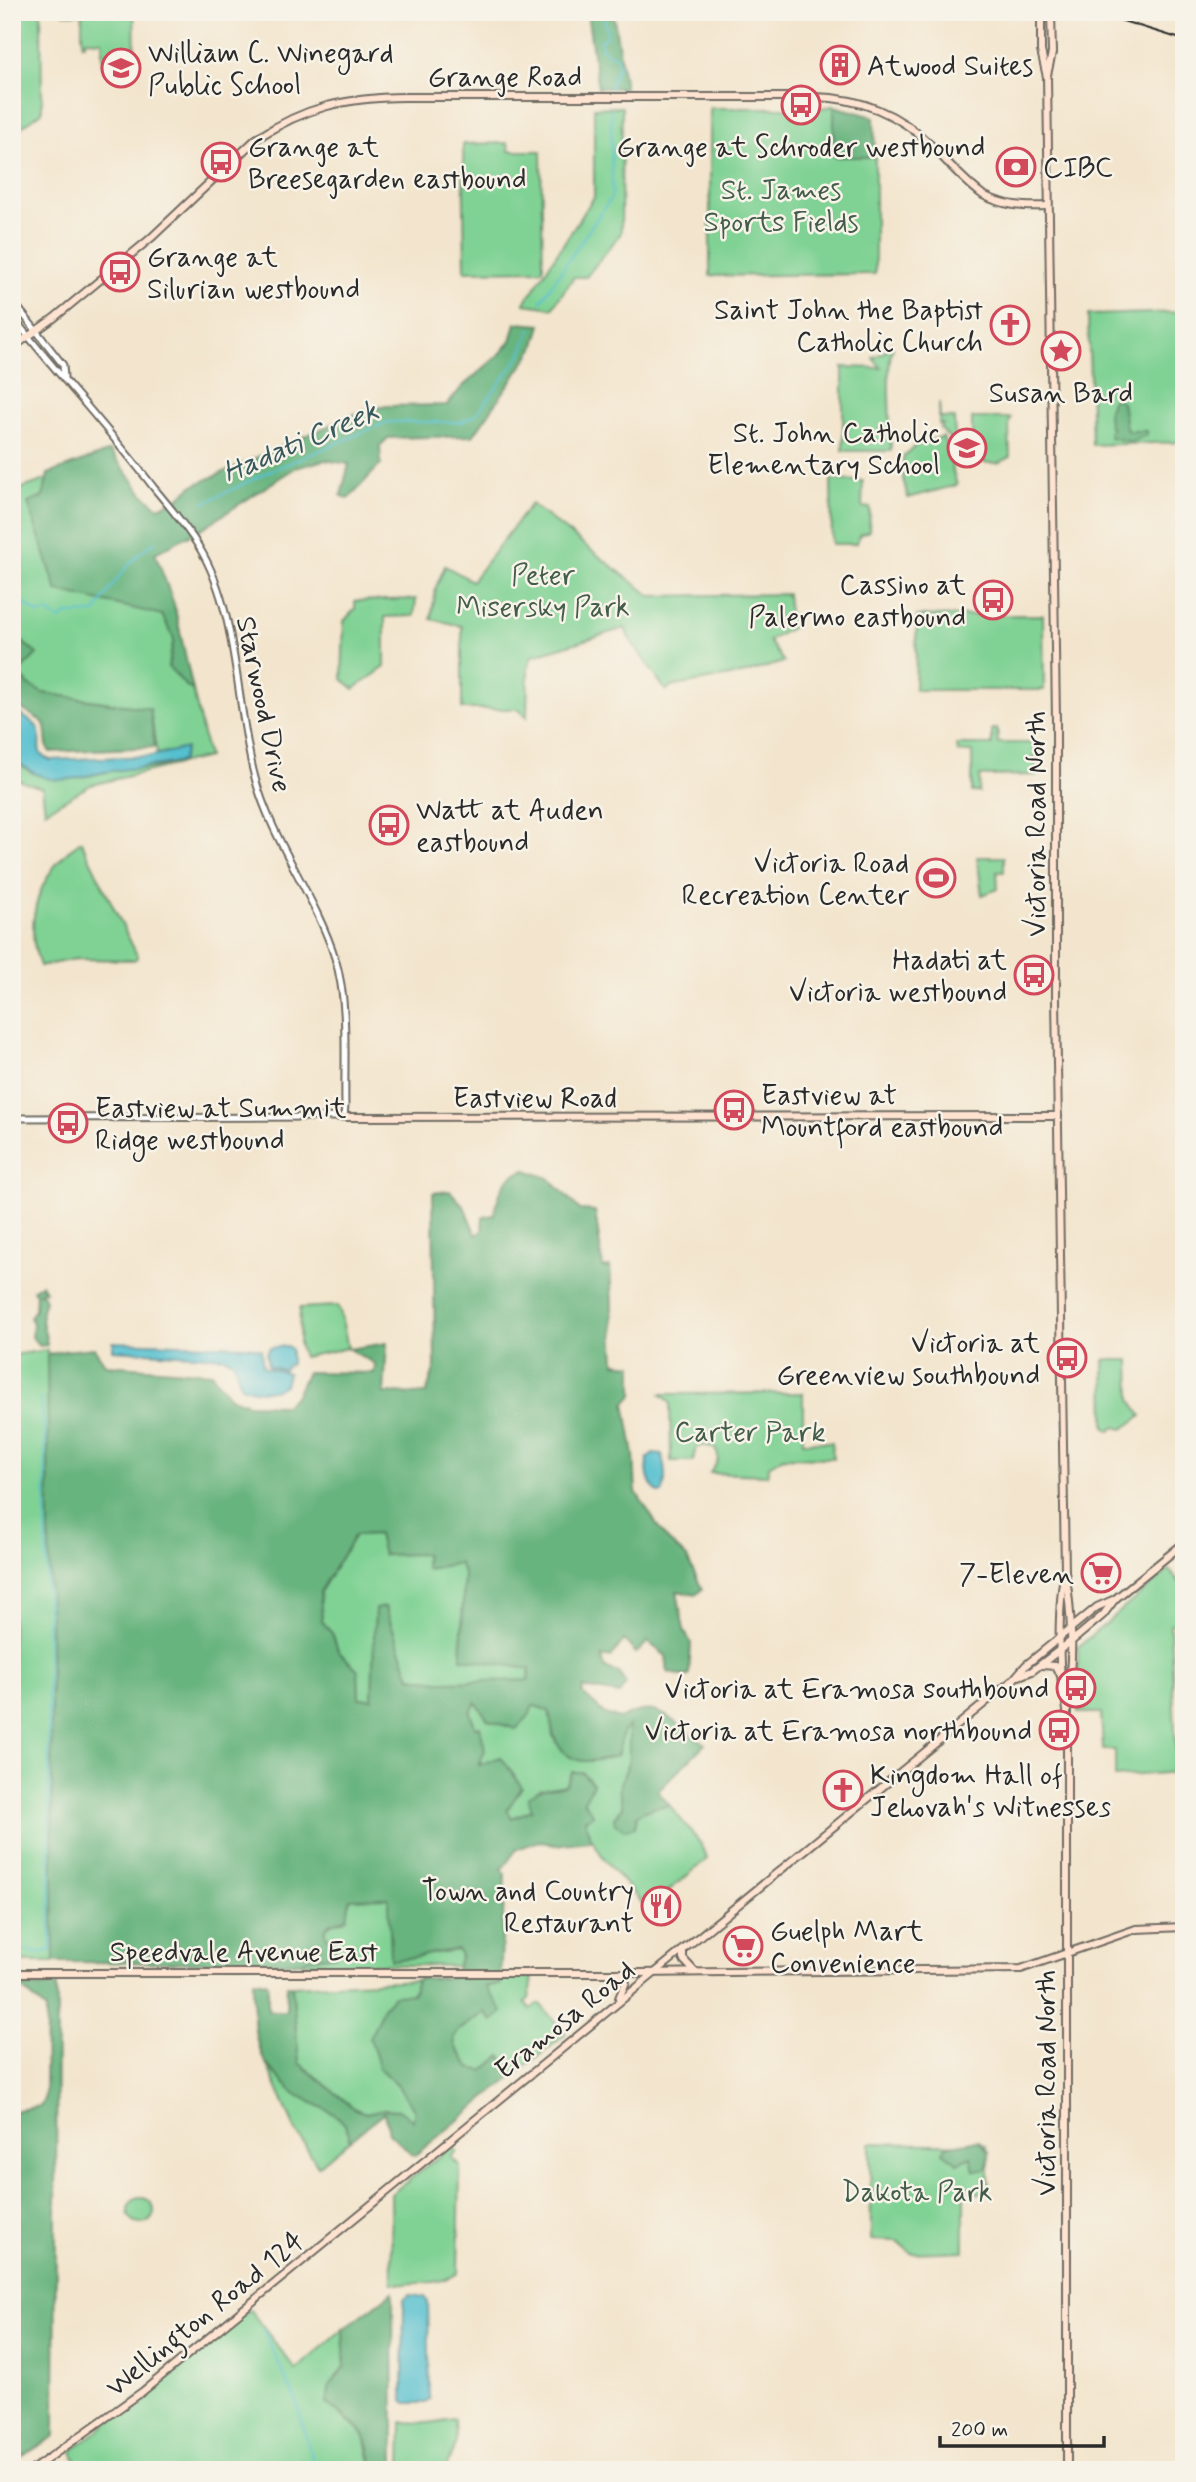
<svg xmlns="http://www.w3.org/2000/svg" width="1196" height="2482" font-family="Mynerve,sans-serif">
	<rect width="100%" height="100%" fill="#f7f3e8"/>
	<filter id="ink" filterUnits="userSpaceOnUse"><feTurbulence type="fractalNoise" baseFrequency=".0143" numOctaves="2"/><feDisplacementMap in="SourceGraphic" scale="14" xChannelSelector="R" yChannelSelector="G"/><feConvolveMatrix kernelMatrix="1 2 1 2 8 2 1 2 1" color-interpolation-filters="sRGB"/></filter>
	<filter id="wash" filterUnits="userSpaceOnUse"><feTurbulence type="fractalNoise" baseFrequency=".00686" numOctaves="4" result="noise"/><feDisplacementMap in="SourceGraphic" scale="28" xChannelSelector="R" yChannelSelector="G"/><feGaussianBlur stdDeviation="1.57" result="paint"/><feColorMatrix in="noise" values="0 0 0 0 0 0 0 0 0 0 0 0 0 0 0 0 0 1.4 0 .05"/><feComposite in="paint" operator="in"/></filter>
	<g filter="url(#wash)">
		<rect width="100%" height="100%" fill="#f3e5cd"/>
		<g fill="#80d294" stroke="#567e60" stroke-width="2">
			<polygon points="12,12 41,12 42,112 16,131 12,126"/>
			<polygon points="64,12 134,12 135,53 123,55 120,52 102,65 102,41 85,40 85,44 82,44 82,14 64,14"/>
			<polygon points="834,106 834,157 875,157 875,274 710,276 710,108 819,108"/>
			<polygon points="622,107 621,233 586,277 574,277 552,308 524,304 594,197 594,108"/>
			<polygon points="508,143 509,151 541,151 543,270 465,271 463,144"/>
			<polygon points="1184,312 1184,442 1092,445 1088,315"/>
			<path d="M890 344 893 348C885 362 891 430 891 451H843V367L881 368 873 358 886 351Z"/>
			<polygon points="939,402 940,418 954,418 955,437 972,437 972,418 1011,418 1009,423 1010,457 998,463 984,463 983,451 969,451 969,464 961,464 959,442 953,442 940,428 943,424 939,425"/>
			<polygon points="943,437 957,485 908,498 903,479 903,457 919,443"/>
			<path d="M50 478 145 542 174 639 168 667C178 674 182 686 193 690L208 757 91 785 45 811 42 788 12 778V755C38 793 86 775 123 769 133 768 144 769 155 767 164 766 173 763 181 761L166 752 157 754 150 709 42 693 12 675V492Z"/>
			<polygon points="831,480 863,481 862,507 870,508 869,531 861,534 856,544 832,544"/>
			<polygon points="531,504 651,596 787,594 789,612 796,625 769,641 784,662 746,673 670,687 666,691 629,638 625,628 532,656 528,667 527,717 518,709 462,709 462,626 431,619 436,587 445,566 472,581"/>
			<polygon points="416,599 414,616 385,617 385,667 354,689 342,679 344,621 355,609 355,601"/>
			<polygon points="1043,615 1044,690 915,690 917,616"/>
			<polygon points="992,729 997,729 998,743 1036,743 1036,758 1031,758 1031,761 1036,762 1037,775 980,776 979,792 972,792 972,752 958,752 957,745 992,745"/>
			<path d="M81 841 138 957 134 960 76 959 40 966C22 919 41 869 81 841Z"/>
			<polygon points="977,857 1004,857 1004,872 997,872 998,889 982,895"/>
			<polygon points="337,1306 340,1311 348,1348 303,1357 299,1344 300,1308"/>
			<path d="M47 1350 50 1573 56 1555C76 1550 95 1552 113 1562 132 1572 144 1592 161 1605 177 1616 197 1622 214 1632 231 1643 277 1673 278 1695 278 1719 252 1740 237 1756 226 1778 239 1803 241 1825 242 1833 242 1841 242 1848L227 1854 225 1865 242 1910 244 1925 243 1941 240 1945 133 1952 61 1953 54 1939V1962H12V1355Z"/>
			<polygon points="1104,1360 1130,1360 1131,1400 1142,1416 1123,1429 1116,1427 1110,1431 1105,1427"/>
			<path d="M803 1393V1442H832L833 1458 783 1457 769 1466 767 1475 710 1473C715 1464 723 1460 714 1448L705 1445 696 1448 693 1461H671L670 1402 661 1394Z"/>
			<polygon points="378,1534 383,1555 425,1553 426,1569 459,1563 464,1574 461,1658 530,1669 528,1681 446,1682 410,1677 385,1607 375,1609 372,1700 359,1698 358,1670 338,1651 333,1635 322,1621 320,1592 355,1535"/>
			<polygon points="1169,1570 1184,1587 1184,1622 1170,1624 1177,1772 1115,1777 1115,1750 1103,1750 1101,1713 1078,1713 1078,1647"/>
			<path d="M476 1701 533 1705 550 1711 553 1737 617 1756 623 1732 630 1724 629 1760 619 1790 623 1807 614 1818 635 1827 637 1815C649 1808 657 1806 670 1806L701 1844 707 1859 647 1909C624 1881 580 1842 584 1803 584 1797 590 1790 593 1784L582 1772 566 1785 539 1790 532 1810 512 1818 479 1766 480 1726 475 1727 470 1712Z"/>
			<polygon points="352,1898 387,1898 425,1955 457,1950 461,1955 457,1966 302,1963 307,1959 336,1955 338,1951 326,1935 326,1928 333,1922 344,1921 348,1901"/>
			<polygon points="532,1977 529,1999 525,2002 531,2009 537,2004 540,2004 566,2034 512,2077 501,2056 483,2071 470,2068 455,2046 454,2038 458,2031 485,2012 485,1985 500,1985 500,1978"/>
			<polygon points="417,1980 380,2069 398,2086 415,2110 413,2122 385,2109 366,2113 355,2109 299,2063 292,1986"/>
			<path d="M266 2063C275 2072 284 2083 293 2091 314 2108 348 2110 350 2140L318 2166 296 2131Z"/>
			<polygon points="870,2143 986,2145 989,2152 989,2193 964,2193 964,2251 911,2253 897,2241 871,2240"/>
			<path d="M452 2146 457 2151 451 2157 460 2166 458 2273C439 2286 415 2283 392 2283L391 2194Z"/>
			<circle cx="141" cy="2211" r="13"/>
			<polygon points="250,2310 296,2370 343,2329 345,2367 331,2384 327,2403 365,2436 371,2462 382,2470 75,2470 77,2464 72,2451"/>
			<polygon points="455,2419 456,2442 445,2470 401,2470 402,2422 428,2423"/>
		</g>
		<g fill="#68b47e" stroke="#4a7054" stroke-width="2" fill-rule="evenodd">
			<polygon points="587,12 613,12 625,88 598,88"/>
			<polygon points="834,106 874,117 875,157 834,157"/>
			<path d="M516 323 541 325 534 348 473 436 388 438 380 446 381 464 348 499 341 495 349 464 325 460 295 468 203 528 155 553 174 604 193 690C182 686 178 674 168 667L174 639 162 615 57 591 28 503 43 497 48 474 110 451 144 495 158 507 178 499 192 486 364 410 387 406 447 405 462 387 501 353 511 341Z"/>
			<polygon points="1115,398 1122,402 1126,428 1128,431 1146,431 1147,435 1130,442 1110,437 1109,433 1112,428 1109,425 1108,413 1112,400"/>
			<path d="M19 639 37 654 18 673 29 685 43 693 150 709 155 747 50 752C43 743 49 732 43 722L12 703V647Z"/>
			<path d="M526 1170 549 1178 580 1210 595 1211 603 1268 610 1267 615 1363 633 1365V1395L625 1403 634 1455 636 1492 665 1537 687 1558 702 1589 696 1595 677 1591 684 1630 691 1643 689 1676H681L668 1672 666 1656 648 1642 636 1653 624 1640 611 1657H602L605 1668 619 1673 626 1684 619 1694 583 1688 582 1693 605 1714 620 1719C662 1696 673 1725 705 1744L658 1791 670 1806C657 1806 649 1808 637 1815L635 1827 625 1830 615 1824 614 1818 623 1807 619 1790 629 1760V1725L623 1732 617 1756C607 1758 593 1762 583 1761 556 1757 552 1733 549 1711L533 1705 529 1716 516 1729 488 1720 476 1702 470 1712 475 1727 480 1726 485 1750 479 1765 501 1757 522 1787 507 1810 512 1818 532 1810 528 1797 539 1790 566 1785 572 1772H582L593 1784 584 1801 593 1815 585 1820 591 1841 554 1845 539 1841 517 1849 502 1869 505 1874 500 1985 486 1986 503 2012 492 2021 485 2012 458 2031 454 2038 455 2046 470 2068 483 2071 501 2056 512 2077 414 2156 389 2133 385 2112 350 2140C348 2111 316 2108 295 2093 285 2085 271 2071 265 2061 251 2037 254 2007 253 1980L266 1982 268 1985V2011H286L287 1985 292 1986 299 2063 355 2109 366 2113 385 2109 399 2110 413 2121 415 2110 398 2086 380 2069 370 2038 383 2007 394 1995 412 1994 418 1978H453L461 1955 457 1950C435 1951 414 1959 391 1960L389 1901 387 1898 350 1899 347 1918C342 1921 334 1921 329 1924 319 1932 333 1944 338 1951L336 1955 307 1959 302 1963 54 1962 47 1355 63 1351 94 1348 106 1365 211 1373 230 1397 248 1404 285 1405 296 1395 307 1372 374 1373 375 1364 349 1349 387 1343 384 1393 426 1394 435 1366 433 1193 450 1191 464 1206 476 1235 482 1231 483 1217 494 1215C498 1195 503 1175 526 1170ZM378 1534 383 1555 425 1554 426 1569 459 1563 464 1574 461 1658 530 1669 528 1680 446 1682 410 1677 385 1607 375 1609 372 1699 359 1698 358 1670 338 1651 333 1635 322 1621 320 1592 355 1535Z"/>
			<path d="M41 1284 45 1291 38 1293H42L45 1301C37 1318 46 1329 47 1345L39 1346 32 1337 33 1324 30 1317 35 1310 36 1294 33 1290Z"/>
			<polygon points="57,1986 55,2436 12,2463 12,2111 41,2106 45,2096 46,2010 26,1992 17,1987"/>
			<polygon points="973,2141 980,2141 989,2152 988,2167 985,2170 974,2170 971,2157 958,2163 943,2152 946,2146"/>
			<path d="M393 2292 394 2470C364 2470 375 2455 365 2437 360 2427 337 2411 327 2403L330 2384 345 2367 343 2329Z"/>
		</g>
		<g fill="#54c0cf" stroke="#40767d" stroke-width="2">
			<path d="M12 710C20 715 37 722 39 731 42 745 33 753 50 760L151 756 186 748 182 761C156 767 131 768 105 772 87 775 70 782 51 779 37 776 22 767 13 757Z"/>
			<path d="M113 1342 248 1346 261 1349 263 1367 288 1373 285 1385C273 1393 255 1392 241 1386L233 1361 225 1357 113 1350Z"/>
			<polygon points="287,1346 291,1349 291,1364 287,1365 284,1370 268,1366 266,1353 270,1348"/>
			<path d="M653 1454 662 1455C665 1466 667 1483 662 1493H659C647 1484 647 1474 647 1459Z"/>
			<polygon points="410,2295 425,2297 428,2302 430,2400 425,2403 406,2403 403,2400 404,2300"/>
		</g>
		<g fill="none" stroke-linecap="round" stroke-linejoin="round">
			<g stroke="#54c0cf" stroke-width="2">
				<polyline points="604,12 607,36 601,40 602,49 610,55 615,55 619,64 611,83 611,89"/>
				<polyline points="541,301 612,196 611,109"/>
				<polyline points="204,503 270,471 388,422 461,422 476,415 520,356 531,329"/>
				<path d="M12 602 18 598 38 614 47 612 60 620 67 614 95 613C112 586 129 558 156 541"/>
				<polyline points="12,1948 38,1953 51,1950 45,1435 41,1399"/>
				<polyline points="263,2330 296,2400 315,2470"/>
			</g>
		</g>
	</g>
	<g filter="url(#ink)">
		<g fill="none" stroke-linecap="round" stroke-linejoin="round">
			<defs>
				<g id="tertiary">
					<polyline points="12,300 63,365 64,377"/>
					<path d="M12 316C58 375 109 429 154 488 170 507 186 526 199 547 239 613 235 704 255 778 272 841 315 895 335 958 349 1004 344 1057 345 1105L344 1117 12 1118"/>
				</g>
				<g id="secondary">
					<path d="M1041 12V51L1047 77 1056 720V1000L1065 1571C1071 1608 1075 1661 1066 1697"/>
					<polyline points="1047,75 1052,53 1051,12"/>
					<path d="M12 348 54 318 151 238 256 139C306 106 346 98 405 97H814C861 98 898 113 932 146 948 163 964 181 983 195 1004 206 1024 207 1047 206"/>
					<polyline points="344,1117 1058,1116"/>
					<path d="M1064 1577C1059 1601 1058 1659 1062 1683 1064 1693 1066 1701 1067 1711V2470"/>
					<polyline points="1042,1665 1055,1666 1061,1675"/>
					<polyline points="1019,1676 1032,1671 1078,1636 1103,1615 1115,1599 1184,1543"/>
					<polyline points="683,1949 683,1959 695,1972"/>
					<polyline points="12,1973 639,1973 1021,1969 1136,1929 1184,1927"/>
					<polyline points="618,1973 626,1982 619,1998"/>
					<polyline points="32,2470 142,2392 1013,1680 1026,1665 1097,1607 1115,1599"/>
				</g>
			</defs>
			<use href="#tertiary" stroke="#716c64" stroke-width="9"/>
			<use href="#secondary" stroke="#716c64" stroke-width="10"/>
			<use href="#tertiary" stroke="#fff" stroke-width="5"/>
			<use href="#secondary" stroke="#fee3d1" stroke-width="6"/>
			<polyline stroke="#2b2b2b" stroke-width="2" points="1094,12 1184,40"/>
		</g>
	</g>
	<defs>
		<symbol id="building-ring" viewBox="-11 -11 22 22"><circle r="9.5" fill="#f7f3e8" stroke="#d1495b" stroke-width="1.5"/><path d="M-4-6H4V6H1V3H-1V6H-4ZM-2.5-4.3h1.7v1.8h-1.7ZM.8-4.3h1.7v1.8H.8ZM-2.5-1h1.7V.8h-1.7ZM.8-1h1.7V.8H.8Z" fill="#d1495b"/></symbol>
		<symbol id="school-ring" viewBox="-11 -11 22 22"><circle r="9.5" fill="#f7f3e8" stroke="#d1495b" stroke-width="1.5"/><path d="M0-5L7-2L0 1L-7-2ZM-4 1L0 2.5L4 1V4Q0 6-4 4Z" fill="#d1495b"/></symbol>
		<symbol id="bus-ring" viewBox="-11 -11 22 22"><circle r="9.5" fill="#f7f3e8" stroke="#d1495b" stroke-width="1.5"/><path d="M-5-6H5V4H4V6H2V4H-2V6H-4V4H-5ZM-3.5-4V0h7V-4ZM-3.5 1.2v1.5H-2V1.2ZM2 1.2v1.5H3.5V1.2Z" fill="#d1495b"/></symbol>
		<symbol id="bank-ring" viewBox="-11 -11 22 22"><circle r="9.5" fill="#f7f3e8" stroke="#d1495b" stroke-width="1.5"/><path d="M-6-4H6V4H-6ZM0-2.3a2.3 2.3 0 1 0 0 4.6a2.3 2.3 0 1 0 0-4.6Z" fill="#d1495b"/></symbol>
		<symbol id="church-ring" viewBox="-11 -11 22 22"><circle r="9.5" fill="#f7f3e8" stroke="#d1495b" stroke-width="1.5"/><path d="M-1.2-6h2.4v3.5h3.3v2.4h-3.3V6h-2.4V-.1h-3.3v-2.4h3.3Z" fill="#d1495b"/></symbol>
		<symbol id="sight-ring" viewBox="-11 -11 22 22"><circle r="9.5" fill="#f7f3e8" stroke="#d1495b" stroke-width="1.5"/><path d="M0-6L1.8-2.2L6-1.7L2.9 1.2L3.7 5.4L0 3.3L-3.7 5.4L-2.9 1.2L-6-1.7L-1.8-2.2Z" fill="#d1495b"/></symbol>
		<symbol id="stadium-ring" viewBox="-11 -11 22 22"><circle r="9.5" fill="#f7f3e8" stroke="#d1495b" stroke-width="1.5"/><path d="M0-5a6.5 5 0 1 0 0 10a6.5 5 0 1 0 0-10ZM-3.5-1.8h7v3.6h-7Z" fill="#d1495b"/></symbol>
		<symbol id="supermarket-ring" viewBox="-11 -11 22 22"><circle r="9.5" fill="#f7f3e8" stroke="#d1495b" stroke-width="1.5"/><path d="M-6-5.5h2.5l.6 2H6L4.5 2H-2.5L-4.4-4H-6ZM-1.5 3.2a1.3 1.3 0 1 0 .1 0ZM3 3.2a1.3 1.3 0 1 0 .1 0Z" fill="#d1495b"/></symbol>
		<symbol id="restaurant-ring" viewBox="-11 -11 22 22"><circle r="9.5" fill="#f7f3e8" stroke="#d1495b" stroke-width="1.5"/><path d="M-5-6h1v4h1v-4h1v4h1v-4h1v5L-1.5 .5V6h-2V.5L-5-1ZM5-6V6H3V1.5H1.5Q1.5-4 5-6Z" fill="#d1495b"/></symbol>
	</defs>
	<g fill-rule="evenodd">
		<use href="#building-ring" x="818" y="43" width="44" height="44"/>
		<use href="#school-ring" x="99" y="46" width="44" height="44"/>
		<use href="#bus-ring" x="779" y="83" width="44" height="44"/>
		<use href="#bus-ring" x="199" y="140" width="44" height="44"/>
		<use href="#bank-ring" x="994" y="145" width="44" height="44"/>
		<use href="#bus-ring" x="98" y="250" width="44" height="44"/>
		<use href="#church-ring" x="988" y="303" width="44" height="44"/>
		<use href="#sight-ring" x="1039" y="329" width="44" height="44"/>
		<use href="#school-ring" x="945" y="426" width="44" height="44"/>
		<use href="#bus-ring" x="971" y="578" width="44" height="44"/>
		<use href="#bus-ring" x="367" y="803" width="44" height="44"/>
		<use href="#stadium-ring" x="914" y="856" width="44" height="44"/>
		<use href="#bus-ring" x="1012" y="953" width="44" height="44"/>
		<use href="#bus-ring" x="712" y="1088" width="44" height="44"/>
		<use href="#bus-ring" x="46" y="1101" width="44" height="44"/>
		<use href="#bus-ring" x="1045" y="1336" width="44" height="44"/>
		<use href="#supermarket-ring" x="1079" y="1551" width="44" height="44"/>
		<use href="#bus-ring" x="1054" y="1666" width="44" height="44"/>
		<use href="#bus-ring" x="1037" y="1708" width="44" height="44"/>
		<use href="#church-ring" x="821" y="1768" width="44" height="44"/>
		<use href="#restaurant-ring" x="639" y="1884" width="44" height="44"/>
		<use href="#supermarket-ring" x="721" y="1924" width="44" height="44"/>
	</g>
	<g text-anchor="middle" stroke-width="5" stroke-linejoin="round" paint-order="stroke">
		<g font-size="28" fill="#2b2b2b" stroke="#f7f3e8" text-anchor="start">
			<text x="148" y="62">William C. Winegard<tspan x="148" dy="32">Public School</tspan></text>
			<text x="867" y="75">Atwood Suites</text>
			<text x="248" y="156">Grange at<tspan x="248" dy="32">Breesegarden eastbound</tspan></text>
			<text x="801" y="156" text-anchor="middle">Grange at Schroder westbound</text>
			<text x="1043" y="177">CIBC</text>
			<text x="147" y="266">Grange at<tspan x="147" dy="32">Silurian westbound</tspan></text>
			<text x="983" y="319" text-anchor="end">Saint John the Baptist<tspan x="983" dy="32">Catholic Church</tspan></text>
			<text x="1061" y="402" text-anchor="middle">Susan Bard</text>
			<text x="940" y="442" text-anchor="end">St. John Catholic<tspan x="940" dy="32">Elementary School</tspan></text>
			<text x="966" y="594" text-anchor="end">Cassino at<tspan x="966" dy="32">Palermo eastbound</tspan></text>
			<text x="416" y="819">Watt at Auden<tspan x="416" dy="32">eastbound</tspan></text>
			<text x="909" y="872" text-anchor="end">Victoria Road<tspan x="909" dy="32">Recreation Center</tspan></text>
			<text x="1007" y="969" text-anchor="end">Hadati at<tspan x="1007" dy="32">Victoria westbound</tspan></text>
			<text x="761" y="1104">Eastview at<tspan x="761" dy="32">Mountford eastbound</tspan></text>
			<text x="95" y="1117">Eastview at Summit<tspan x="95" dy="32">Ridge westbound</tspan></text>
			<text x="1040" y="1352" text-anchor="end">Victoria at<tspan x="1040" dy="32">Greenview southbound</tspan></text>
			<text x="1074" y="1583" text-anchor="end">7-Eleven</text>
			<text x="1049" y="1698" text-anchor="end">Victoria at Eramosa southbound</text>
			<text x="1032" y="1740" text-anchor="end">Victoria at Eramosa northbound</text>
			<text x="870" y="1784">Kingdom Hall of<tspan x="870" dy="32">Jehovah's Witnesses</tspan></text>
			<text x="634" y="1900" text-anchor="end">Town and Country<tspan x="634" dy="32">Restaurant</tspan></text>
			<text x="770" y="1940">Guelph Mart<tspan x="770" dy="32">Convenience</tspan></text>
		</g>
		<g font-size="28" fill="#2b2b2b" stroke="#f7f3e8">
			<text x="505" y="86">Grange Road</text>
			<text transform="translate(265 704) rotate(78)" y="10">Starwood Drive</text>
			<text transform="translate(1035 824) rotate(-90)" y="10">Victoria Road North</text>
			<text x="535" y="1107">Eastview Road</text>
			<text x="244" y="1961">Speedvale Avenue East</text>
			<text transform="translate(564 2019) rotate(-39)" y="10">Eramosa Road</text>
			<text transform="translate(1045 2083) rotate(-90)" y="10">Victoria Road North</text>
			<text transform="translate(204 2313) rotate(-39)" y="10">Wellington Road 124</text>
		</g>
		<g font-size="28" fill="#445d4a" stroke="#f7f3e8">
			<text x="781" y="199">St. James<tspan x="781" dy="32">Sports Fields</tspan></text>
			<text x="543" y="584">Peter<tspan x="543" dy="32">Misersky Park</tspan></text>
			<text x="750" y="1441">Carter Park</text>
			<text x="917" y="2201">Dakota Park</text>
		</g>
		<g font-size="30" font-style="italic" fill="#37585c" stroke="#f7f3e8">
			<text transform="translate(300 441) rotate(-23)" y="10">Hadati Creek</text>
		</g>
	</g>
	<rect width="1196" height="2482" fill="none" stroke="#f7f3e8" stroke-width="42"/>
	<path d="M940 2436v10h164v-10" fill="none" stroke="#2b2b2b" stroke-width="3.5"/>
	<text x="951" y="2436" font-size="21" fill="#2b2b2b" stroke="#f7f3e8" stroke-width="5" paint-order="stroke">200 m</text>
</svg>
